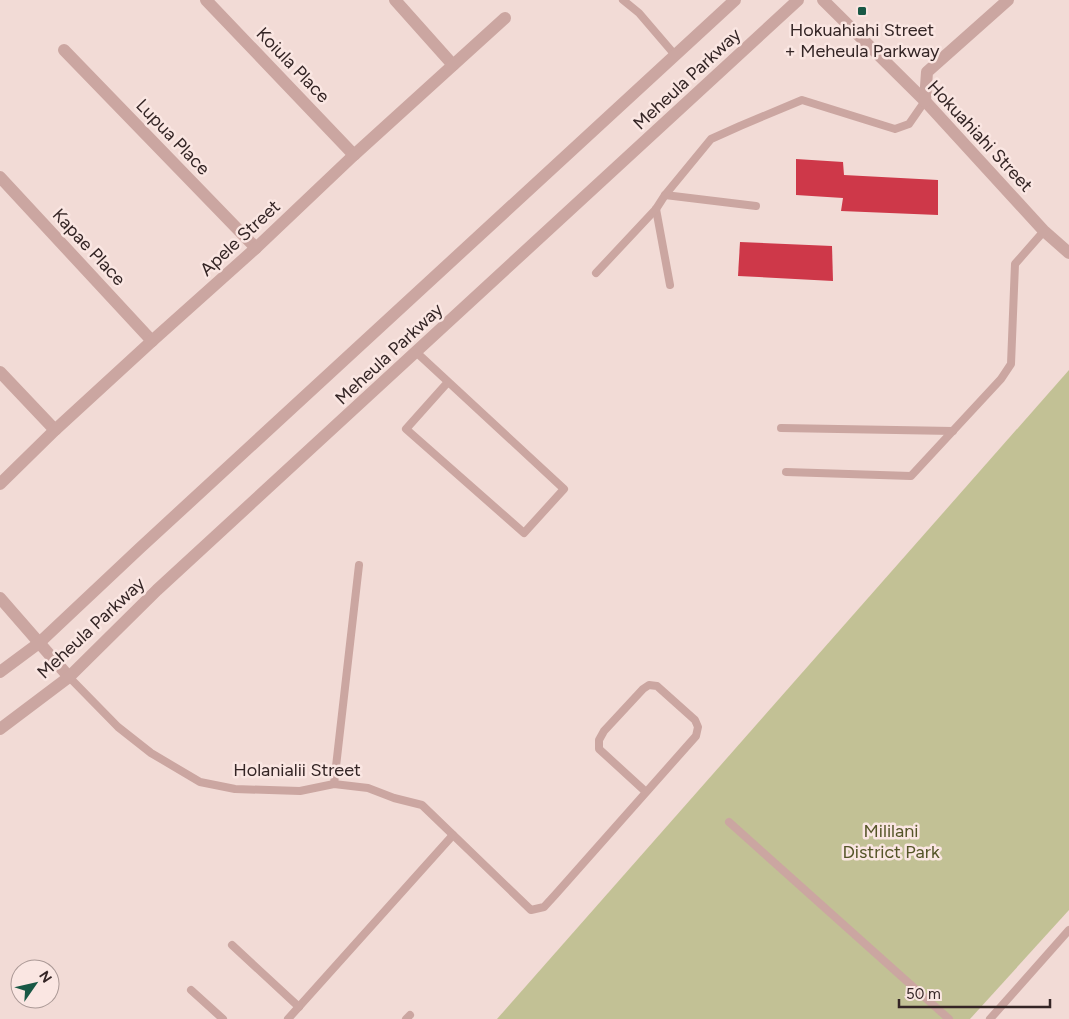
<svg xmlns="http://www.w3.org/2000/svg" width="1069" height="1019" font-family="Figtree,sans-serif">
	<rect width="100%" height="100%" fill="#f2dbd6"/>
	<polygon fill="#c2c195" points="1069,370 1069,910 970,1019 497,1019"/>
	<g fill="#ce3849">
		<polygon points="796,159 843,162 844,175 938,180 938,215 841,211 843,198 796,195"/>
		<polygon points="740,242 832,246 833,281 738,276"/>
	</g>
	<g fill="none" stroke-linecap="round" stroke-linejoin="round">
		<g stroke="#cba6a1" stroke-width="8">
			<polyline points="623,0 639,13 675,55"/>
			<polyline points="665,195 756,206"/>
			<polyline points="656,209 670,285"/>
			<polyline points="596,273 656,209 665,195 711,139 740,126 802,100 895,129 909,124 925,101"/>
			<polyline points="416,352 564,489 524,533 406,429 448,382"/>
			<polyline points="781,428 953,431"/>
			<polyline points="786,472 911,476 1001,379 1011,364 1015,264 1044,231"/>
			<polyline points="69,677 118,727 151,753 200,782 235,789 300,791 334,784 368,788 394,798 422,805 531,910 544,907 555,895 696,736 698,727 695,720 657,686 649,685 643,689 604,731 599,740 599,749 646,792"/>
			<polyline points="334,784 359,565"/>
			<polyline points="729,822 949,1019"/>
			<polyline points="232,945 299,1007"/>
			<polyline points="191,990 223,1019"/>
			<polyline points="288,1019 453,835"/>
			<polyline points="406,1019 410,1015"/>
			<polyline points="990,1019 1069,930"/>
		</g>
		<g stroke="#cba6a1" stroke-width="12">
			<polyline points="206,0 354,155"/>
			<polyline points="395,0 453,65"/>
			<polyline points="823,0 925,101 1044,231 1069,253"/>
			<polyline points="64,50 256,248"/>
			<polyline points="925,101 927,72 1008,0"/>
			<polyline points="0,177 152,341"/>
			<polyline points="0,372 55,430"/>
			<polyline points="0,484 55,430 152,341 256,248 354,155 505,18"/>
		</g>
		<g stroke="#cba6a1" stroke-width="12">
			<polyline points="0,598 69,677"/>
			<polyline points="0,672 39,643 140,548 735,0"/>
			<polyline points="0,729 69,677 157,590 798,0"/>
		</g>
	</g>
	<rect fill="#185845" stroke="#fae6e2" stroke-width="2" x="857" y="6" width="10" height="10" rx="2.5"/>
	<g text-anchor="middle" stroke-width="5" stroke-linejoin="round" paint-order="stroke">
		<g font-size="18" fill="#342525" stroke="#fae6e2">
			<text x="862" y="36">Hokuahiahi Street<tspan x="862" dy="21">+ Meheula Parkway</tspan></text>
		</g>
		<g font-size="18" fill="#342525" stroke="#fae6e2">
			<text transform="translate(293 65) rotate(46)" y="6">Koiula Place</text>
			<text transform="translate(687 79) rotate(-43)" y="6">Meheula Parkway</text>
			<text transform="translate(980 136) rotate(47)" y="6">Hokuahiahi Street</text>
			<text transform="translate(173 137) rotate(46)" y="6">Lupua Place</text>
			<text transform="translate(240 238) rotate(-43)" y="6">Apele Street</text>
			<text transform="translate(89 247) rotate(47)" y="6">Kapae Place</text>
			<text transform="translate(389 354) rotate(-43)" y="6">Meheula Parkway</text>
			<text transform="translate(91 628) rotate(-43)" y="6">Meheula Parkway</text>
			<text x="297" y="776">Holanialii Street</text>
		</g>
		<g font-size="18" fill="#545427" stroke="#fae6e2">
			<text x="891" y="837">Mililani<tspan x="891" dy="21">District Park</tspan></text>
		</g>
	</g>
	<g transform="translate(35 984) rotate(56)"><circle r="24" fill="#fae6e2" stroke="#ab9996"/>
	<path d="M0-4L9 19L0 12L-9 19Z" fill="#185845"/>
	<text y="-8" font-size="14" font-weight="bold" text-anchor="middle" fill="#342525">N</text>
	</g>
	<path d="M899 999v8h151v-8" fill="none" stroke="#342525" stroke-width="2.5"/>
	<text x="906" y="999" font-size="15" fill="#342525" stroke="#fae6e2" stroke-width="4" paint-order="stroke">50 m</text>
</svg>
